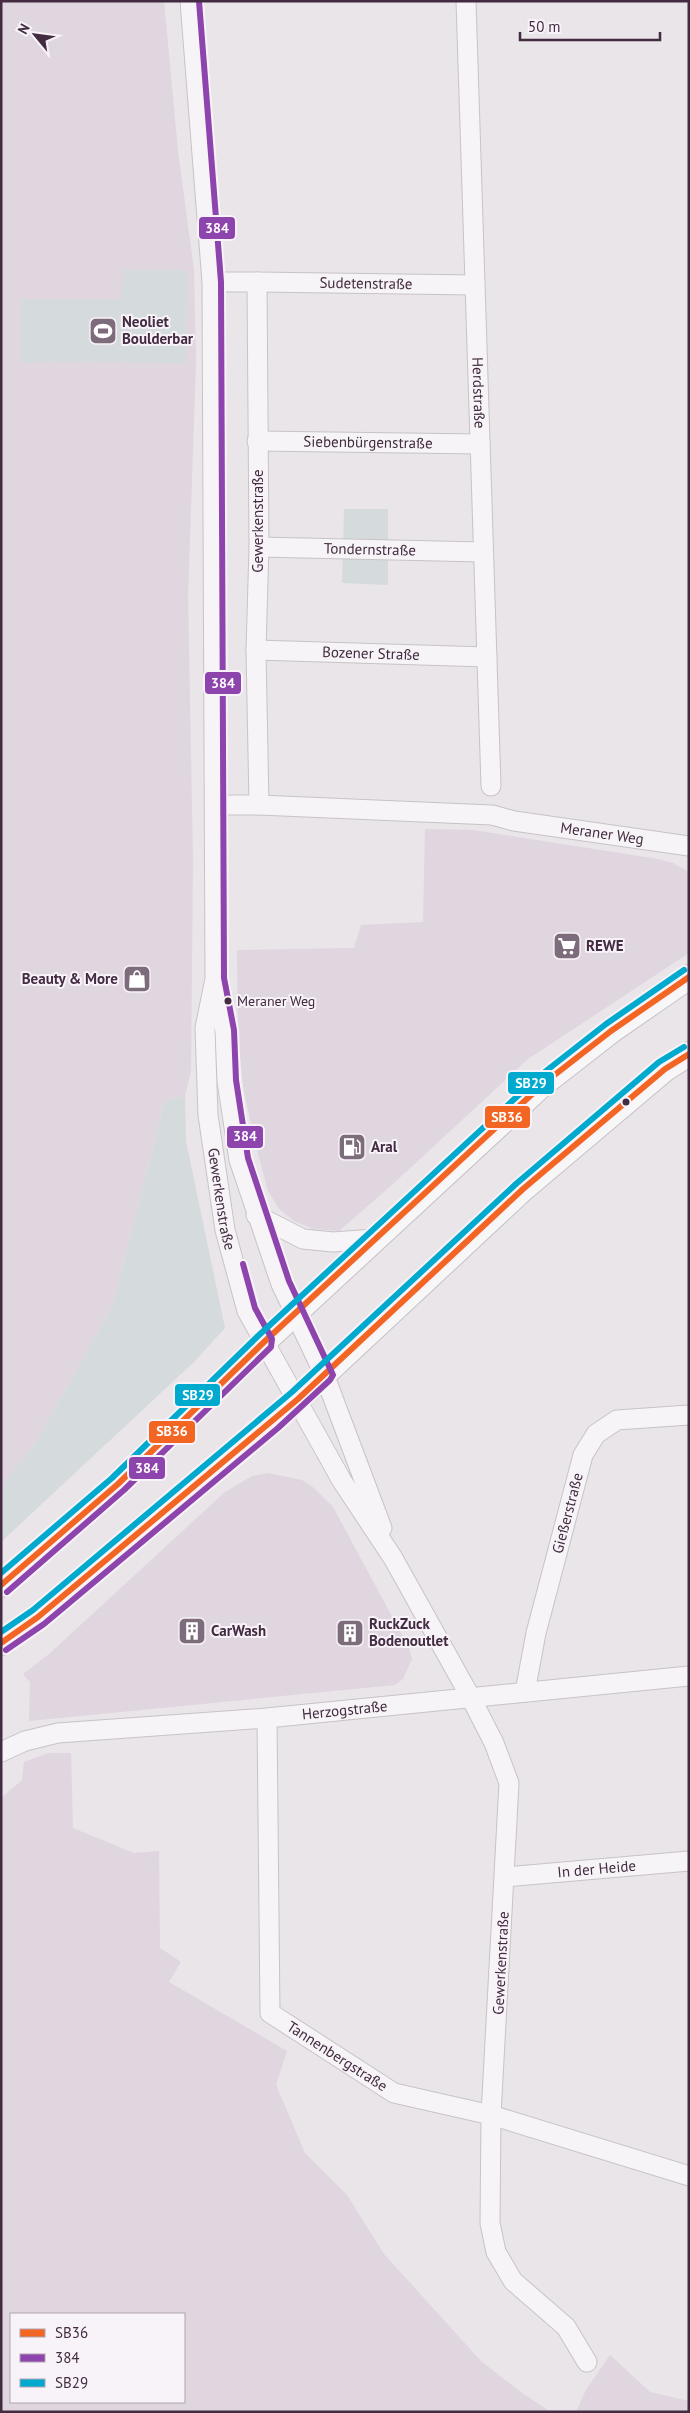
<svg xmlns="http://www.w3.org/2000/svg" width="690" height="2413" font-family="'PT Sans',sans-serif">
	<rect width="100%" height="100%" fill="#e9e5e9"/>
	<g fill="#dfd6df" fill-rule="evenodd">
		<polygon points="1,1 164,1 178,151 194,270 196,362 188,597 193,860 191,1071 185,1096 165,1100 113,1304 36,1443 1,1487"/>
		<polygon points="425,829 473,830 658,859 673,863 689,872 689,953 528,1059 394,1183 339,1231 313,1229 294,1221 279,1209 268,1191 256,1146 244,1092 238,1042 237,950 354,948 361,925 423,922"/>
		<polygon points="268,1473 302,1480 314,1488 333,1507 409,1648 412,1659 403,1679 395,1685 29,1721 30,1682 23,1674 49,1654 225,1492 252,1476"/>
		<path d="M49 1753H71L73 1828 134 1853 159 1851 160 1948 181 1962 169 1982 287 2051 276 2085 305 2153 347 2195 384 2254 481 2361 522 2393 551 2412H1V1798L22 1780 24 1762ZM184 2314V2402H11V2314Z"/>
		<polygon points="610,2355 650,2392 689,2401 689,2412 576,2412 586,2390"/>
	</g>
	<g fill="#d5dbdd">
		<polygon points="123,270 187,270 186,363 20,362 20,299 122,299"/>
		<polygon points="344,509 388,509 388,585 342,583"/>
		<polygon points="185,1096 186,1141 225,1328 195,1361 1,1542 1,1487 36,1443 113,1304 165,1100"/>
	</g>
	<g fill="none" stroke-linecap="round" stroke-linejoin="round">
		<defs>
			<g id="minor">
				<path id="s1" d="M190 1 212 282 215 979 205 1028 208 1115 225 1230 247 1311 342 1481 393 1558 471 1698 494 1743 509 1783 491 2115 490 2223 496 2252 513 2281 566 2327 587 2362"/>
				<path id="s2" d="M466 1 491 786"/>
				<polyline points="212,282 257,282 259,547 256,650 259,805"/>
				<path id="s3" d="M257 282 474 285"/>
				<path id="s4" d="M257 441 480 444"/>
				<path id="s5" d="M259 547 483 552"/>
				<path id="s6" d="M256 650 487 657"/>
				<path id="s7" d="M215 805H259L492 815 514 821 689 846"/>
				<polyline points="217,990 225,1031 227,1081 239,1160 281,1284 324,1374 382,1528"/>
				<polyline points="256,1215 303,1239 333,1242 375,1239"/>
				<path id="s8" d="M525 1692 536 1633 583 1455 596 1434 617 1420 689 1415"/>
				<path id="s9" d="M267 1718 270 2013 394 2093 491 2115 689 2176"/>
				<path id="s10" d="M1 1752 25 1741 58 1733 267 1718 689 1676"/>
				<path id="s11" d="M506 1877 689 1861"/>
			</g>
			<g id="major">
				<polyline points="1,1585 118,1484 264,1342 543,1084 611,1031 689,977"/>
				<polyline points="1,1643 38,1617 298,1399 523,1189 665,1069 689,1054"/>
			</g>
		</defs>
		<use href="#minor" stroke="#c7c3c7" stroke-width="21"/>
		<use href="#major" stroke="#c7c1c7" stroke-width="26"/>
		<use href="#minor" stroke="#f6f4f6" stroke-width="19"/>
		<use href="#major" stroke="#f8f7f8" stroke-width="24"/>
		<defs>
			<g id="bus-1">
				<polyline points="1,1585 118,1484 264,1342 543,1084 611,1031 689,977"/>
				<polyline points="1,1643 38,1617 298,1399 523,1189 665,1069 689,1054"/>
			</g>
			<g id="bus-2">
				<polyline points="7,1592 124,1490 271,1347 272,1339 255,1308 243,1264"/>
				<polyline points="6,1650 44,1624 278,1428 330,1380 333,1375 289,1281 248,1158 236,1080 234,1030 224,978 221,282 199,1"/>
			</g>
			<g id="bus-3">
				<polyline points="1,1573 112,1478 258,1336 537,1078 606,1024 684,970"/>
				<polyline points="1,1632 33,1610 292,1392 517,1183 659,1062 684,1047"/>
			</g>
		</defs>
		<use href="#bus-1" stroke="#f8f3f8" stroke-width="10"/>
		<use href="#bus-2" stroke="#f8f3f8" stroke-width="10"/>
		<use href="#bus-3" stroke="#f8f3f8" stroke-width="10"/>
		<use href="#bus-1" stroke="#f26522" stroke-width="6"/>
		<use href="#bus-2" stroke="#8e44ad" stroke-width="6"/>
		<use href="#bus-3" stroke="#00a9ce" stroke-width="6"/>
	</g>
	<defs>
		<symbol id="stadium-square" viewBox="-11 -11 22 22"><rect x="-9" y="-9" width="18" height="18" rx="4" fill="#7d6c7c" stroke="#f8f3f8"/><path d="M0-5a6.5 5 0 1 0 0 10a6.5 5 0 1 0 0-10ZM-3.5-1.8h7v3.6h-7Z" fill="#fff"/></symbol>
		<symbol id="supermarket-square" viewBox="-11 -11 22 22"><rect x="-9" y="-9" width="18" height="18" rx="4" fill="#7d6c7c" stroke="#f8f3f8"/><path d="M-6-5.5h2.5l.6 2H6L4.5 2H-2.5L-4.4-4H-6ZM-1.5 3.2a1.3 1.3 0 1 0 .1 0ZM3 3.2a1.3 1.3 0 1 0 .1 0Z" fill="#fff"/></symbol>
		<symbol id="shop-square" viewBox="-11 -11 22 22"><rect x="-9" y="-9" width="18" height="18" rx="4" fill="#7d6c7c" stroke="#f8f3f8"/><path d="M-5-2.5h2.3a2.7 3.5 0 0 1 5.4 0H5L5.5 6h-11ZM-1.5-2.5h3a1.5 2.3 0 0 0-3 0Z" fill="#fff"/></symbol>
		<symbol id="fuel-square" viewBox="-11 -11 22 22"><rect x="-9" y="-9" width="18" height="18" rx="4" fill="#7d6c7c" stroke="#f8f3f8"/><path d="M-5.5-6h7V0h2V4h1.3V-2.5L3-4.5l.8-.8L6-3V5H2.5V1h-1V6h-7ZM-4.2-4.7v3.2H.2V-4.7Z" fill="#fff"/></symbol>
		<symbol id="building-square" viewBox="-11 -11 22 22"><rect x="-9" y="-9" width="18" height="18" rx="4" fill="#7d6c7c" stroke="#f8f3f8"/><path d="M-4-6H4V6H1V3H-1V6H-4ZM-2.5-4.3h1.7v1.8h-1.7ZM.8-4.3h1.7v1.8H.8ZM-2.5-1h1.7V.8h-1.7ZM.8-1h1.7V.8H.8Z" fill="#fff"/></symbol>
	</defs>
	<g fill-rule="evenodd">
		<use href="#stadium-square" x="87" y="315" width="32" height="32"/>
		<use href="#supermarket-square" x="551" y="930" width="32" height="32"/>
		<use href="#shop-square" x="121" y="963" width="32" height="32"/>
		<use href="#fuel-square" x="336" y="1131" width="32" height="32"/>
		<use href="#building-square" x="176" y="1615" width="32" height="32"/>
		<use href="#building-square" x="334" y="1617" width="32" height="32"/>
	</g>
	<g fill="#432b41" stroke="#f8f3f8" stroke-width="2">
		<circle cx="228" cy="1001" r="4.5"/>
		<circle cx="626" cy="1102" r="4.5"/>
	</g>
	<g text-anchor="middle" stroke-width="4" stroke-linejoin="round" paint-order="stroke">
		<g font-size="14" fill="#432b41" stroke="#f8f3f8" text-anchor="start">
			<text x="237" y="1006">Meraner Weg</text>
		</g>
		<g font-size="15" fill="#432b41" stroke="#f8f3f8">
			<text dy="5" stroke="none"><textPath href="#s3" startOffset="109">Sudetenstraße</textPath></text>
			<text dy="5" stroke="none"><textPath href="#s2" startOffset="392">Herdstraße</textPath></text>
			<text dy="5" stroke="none"><textPath href="#s4" startOffset="111">Siebenbürgenstraße</textPath></text>
			<text transform="translate(258 521) rotate(-90)" y="5">Gewerkenstraße</text>
			<text dy="5" stroke="none"><textPath href="#s5" startOffset="111">Tondernstraße</textPath></text>
			<text dy="5" stroke="none"><textPath href="#s6" startOffset="115">Bozener Straße</textPath></text>
			<text dy="5" stroke="none"><textPath href="#s7" startOffset="389">Meraner Weg</textPath></text>
			<text dy="5" stroke="none"><textPath href="#s1" startOffset="1201">Gewerkenstraße</textPath></text>
			<text dy="5" stroke="none"><textPath href="#s8" startOffset="184">Gießerstraße</textPath></text>
			<text dy="5" stroke="none"><textPath href="#s10" startOffset="348">Herzogstraße</textPath></text>
			<text dy="5" stroke="none"><textPath href="#s11" startOffset="91">In der Heide</textPath></text>
			<text transform="translate(501 1963) rotate(-87)" y="5">Gewerkenstraße</text>
			<text dy="5" stroke="none"><textPath href="#s9" startOffset="375">Tannenbergstraße</textPath></text>
		</g>
		<g font-size="15" font-weight="bold" fill="#432b41" stroke="#f8f3f8" text-anchor="start">
			<text x="122" y="327">Neoliet<tspan x="122" dy="17">Boulderbar</tspan></text>
			<text x="586" y="951">REWE</text>
			<text x="118" y="984" text-anchor="end">Beauty &amp; More</text>
			<text x="371" y="1152">Aral</text>
			<text x="369" y="1629">RuckZuck<tspan x="369" dy="17">Bodenoutlet</tspan></text>
			<text x="211" y="1636">CarWash</text>
		</g>
	</g>
	<g stroke="#f8f3f8" stroke-width="2">
		<rect x="198" y="216" width="38" height="24" rx="5" fill="#8e44ad"/>
		<rect x="204" y="671" width="38" height="24" rx="5" fill="#8e44ad"/>
		<rect x="507" y="1071" width="48" height="24" rx="5" fill="#00a9ce"/>
		<rect x="484" y="1105" width="47" height="24" rx="5" fill="#f26522"/>
		<rect x="226" y="1125" width="38" height="24" rx="5" fill="#8e44ad"/>
		<rect x="174" y="1383" width="47" height="24" rx="5" fill="#00a9ce"/>
		<rect x="148" y="1420" width="48" height="24" rx="5" fill="#f26522"/>
		<rect x="128" y="1456" width="38" height="24" rx="5" fill="#8e44ad"/>
	</g>
	<g font-size="14" text-anchor="middle" font-weight="bold" fill="#fff">
		<text x="217" y="233">384</text>
		<text x="223" y="688">384</text>
		<text x="531" y="1088">SB29</text>
		<text x="507" y="1122">SB36</text>
		<text x="245" y="1141">384</text>
		<text x="198" y="1400">SB29</text>
		<text x="172" y="1436">SB36</text>
		<text x="147" y="1473">384</text>
	</g>
	<rect width="690" height="2413" fill="none" stroke="#432b41" stroke-width="5"/>
	<rect x="10" y="2313" width="175" height="90" fill="#f8f3f8" stroke="#b0a3af"/>
	<rect x="20" y="2329" width="25" height="8" fill="#f26522" stroke="#b0a3af"/>
	<text x="55" y="2338" font-size="15" fill="#432b41">SB36</text>
	<rect x="20" y="2354" width="25" height="8" fill="#8e44ad" stroke="#b0a3af"/>
	<text x="55" y="2363" font-size="15" fill="#432b41">384</text>
	<rect x="20" y="2379" width="25" height="8" fill="#00a9ce" stroke="#b0a3af"/>
	<text x="55" y="2388" font-size="15" fill="#432b41">SB29</text>
	<g transform="translate(35 35) rotate(299)" stroke="#f8f3f8" stroke-width="4" paint-order="stroke">
	<path d="M0-4L9 19L0 12L-9 19Z" fill="#432b41"/>
	<text y="-8" font-size="14" font-weight="bold" text-anchor="middle" fill="#432b41">N</text>
	</g>
	<path d="M520 32v8h140v-8" fill="none" stroke="#432b41" stroke-width="2.5"/>
	<text x="528" y="32" font-size="15" fill="#432b41" stroke="#f8f3f8" stroke-width="4" paint-order="stroke">50 m</text>
</svg>
